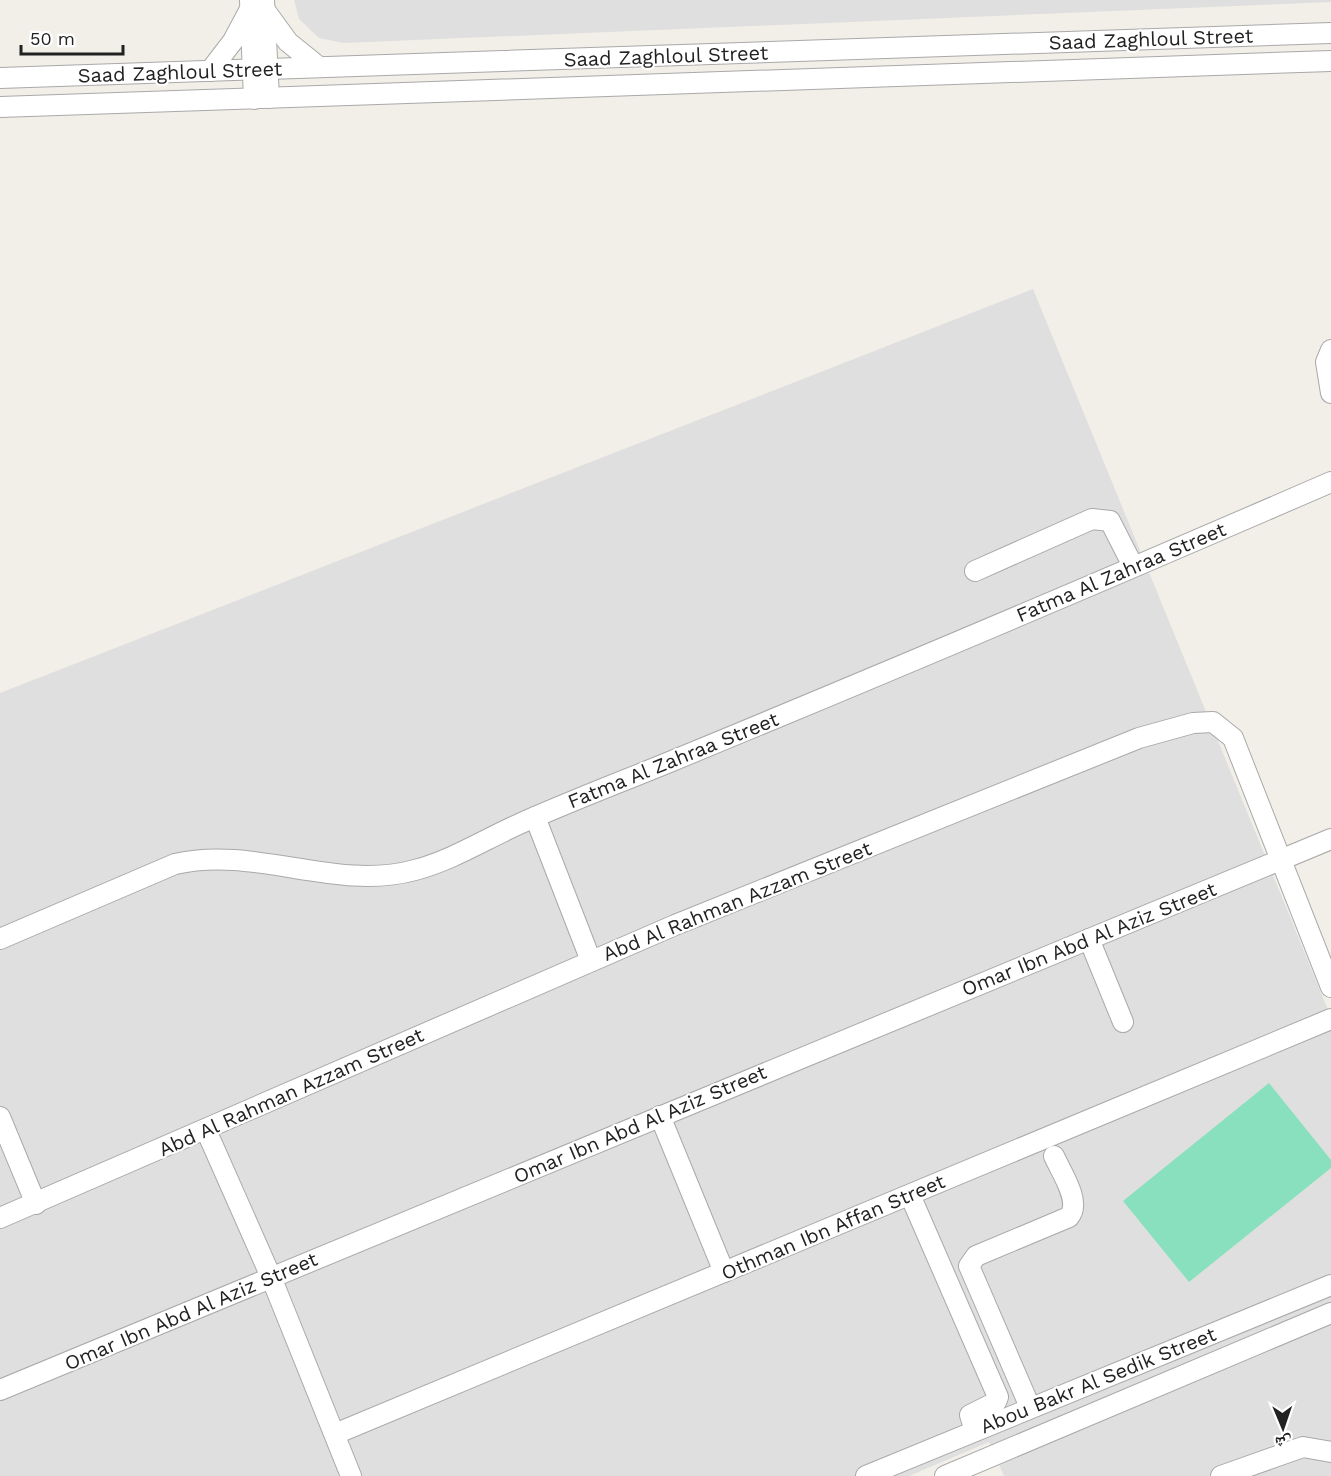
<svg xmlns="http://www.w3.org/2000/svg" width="1331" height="1476" font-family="'Work Sans','Noto Naskh Arabic',sans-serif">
	<rect width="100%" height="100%" fill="#f2efe9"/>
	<g fill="#e0dfdf">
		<polygon points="294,0 1331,0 1331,2 344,43 319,38 299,19"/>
		<polygon points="1033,289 1331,1017 1331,1476 1004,1476 989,1442 909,1476 0,1476 0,693"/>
	</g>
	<polygon fill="#88e0be" points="1269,1083 1331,1160 1331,1168 1189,1282 1123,1201"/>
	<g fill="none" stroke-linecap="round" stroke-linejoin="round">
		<defs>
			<g id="minor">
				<polyline points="250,0 254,99"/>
				<polyline points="264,0 269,98"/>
				<polyline points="264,9 288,42 319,67"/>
				<polyline points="210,71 233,41 249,11"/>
				<polyline points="0,78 1331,33"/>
				<polyline points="0,107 1331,61"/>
				<polyline points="1331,350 1326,362 1331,393"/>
				<polyline points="975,571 1092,519 1110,521 1133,566"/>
				<polyline points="535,817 591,961"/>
				<path d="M0 939 175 864C255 845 335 892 415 870 450 861 484 840 517 825 568 802 621 782 672 761 893 670 1112 577 1331 482"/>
				<polyline points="1089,939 1123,1022"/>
				<polyline points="660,1116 724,1272"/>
				<polyline points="0,1117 36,1204"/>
				<polyline points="206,1130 271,1277 351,1476"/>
				<polyline points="910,1195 998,1397 996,1402 970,1415 975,1431"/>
				<polyline points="0,1218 675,925 1139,738 1193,723 1213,722 1233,738 1331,987"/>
				<polyline points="0,1390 1331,839"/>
				<path d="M1030 1407 969 1266 976 1256 1069 1217C1082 1202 1061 1172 1054 1156"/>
				<polyline points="335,1434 1331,1019"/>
				<polyline points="866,1476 1331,1285"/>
				<polyline points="945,1476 1331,1313"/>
				<polyline points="1221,1476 1303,1447 1331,1452"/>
			</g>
		</defs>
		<use href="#minor" stroke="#a9a9a9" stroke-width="22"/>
		<use href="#minor" stroke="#fff" stroke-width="20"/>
	</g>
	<g text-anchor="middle" stroke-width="4.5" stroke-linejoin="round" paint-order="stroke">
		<g font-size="20" fill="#222" stroke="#fff">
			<text transform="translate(1151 39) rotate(-2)" y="7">Saad Zaghloul Street</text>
			<text transform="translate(666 56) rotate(-2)" y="7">Saad Zaghloul Street</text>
			<text transform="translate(180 72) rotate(-2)" y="7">Saad Zaghloul Street</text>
			<text transform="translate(1121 572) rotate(-23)" y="7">Fatma Al Zahraa Street</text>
			<text transform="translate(673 760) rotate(-22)" y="7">Fatma Al Zahraa Street</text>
			<text transform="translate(737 901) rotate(-22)" y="7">Abd Al Rahman Azzam Street</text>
			<text transform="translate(1089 939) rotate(-22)" y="7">Omar Ibn Abd Al Aziz Street</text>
			<text transform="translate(291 1092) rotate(-24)" y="7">Abd Al Rahman Azzam Street</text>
			<text transform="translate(640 1124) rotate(-23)" y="7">Omar Ibn Abd Al Aziz Street</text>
			<text transform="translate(833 1227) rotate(-23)" y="7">Othman Ibn Affan Street</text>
			<text transform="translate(191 1311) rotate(-23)" y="7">Omar Ibn Abd Al Aziz Street</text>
			<text transform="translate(1098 1380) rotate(-22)" y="7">Abou Bakr Al Sedik Street</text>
		</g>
	</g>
	<g transform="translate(1283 1428) rotate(178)" stroke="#ffffff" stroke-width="4.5" paint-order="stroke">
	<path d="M0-4.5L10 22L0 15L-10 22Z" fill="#222222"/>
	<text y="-9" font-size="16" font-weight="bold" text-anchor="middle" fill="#222222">ش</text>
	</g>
	<path d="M21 45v9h102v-9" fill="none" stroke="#222222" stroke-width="3"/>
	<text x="30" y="45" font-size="18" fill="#222222" stroke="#ffffff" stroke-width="4.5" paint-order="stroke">50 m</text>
</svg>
